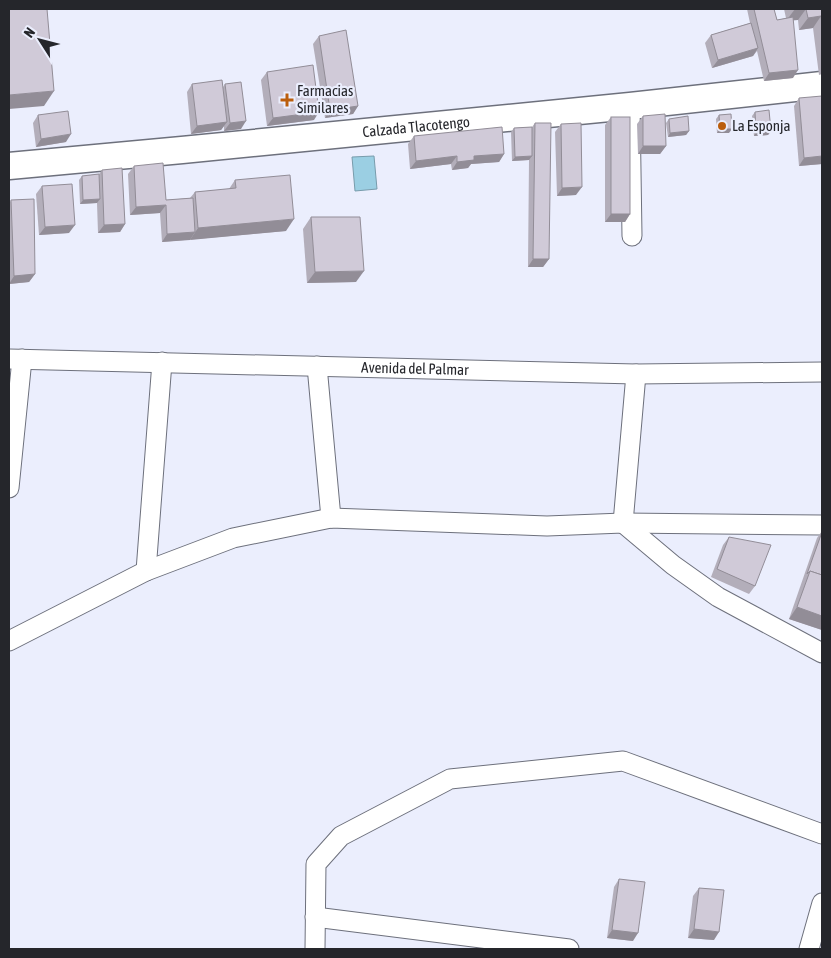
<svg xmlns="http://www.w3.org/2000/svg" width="831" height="958" font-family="'Asap Condensed',sans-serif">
	<rect width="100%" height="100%" fill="#ebeefd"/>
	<polygon fill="#9bcfe3" stroke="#789cac" points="374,156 377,189 355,191 352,157"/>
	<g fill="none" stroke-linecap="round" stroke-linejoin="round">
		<defs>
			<g id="street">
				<polyline points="630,106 632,236"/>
				<path id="s1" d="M9 359 636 374 822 372"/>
				<polyline points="317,366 331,518"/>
				<polyline points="636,374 623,523 673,565 718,597 822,653"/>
				<polyline points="9,488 22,359"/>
				<polyline points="146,571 162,362"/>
				<polyline points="9,641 146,571 233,538 331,518 547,526 623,523 822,525"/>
				<polyline points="315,917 569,949"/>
				<polyline points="315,949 316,864 341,836 450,779 623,761 822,834"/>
				<polyline points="809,949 822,903"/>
			</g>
			<g id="secondary">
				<path id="s2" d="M9 166 182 150 630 106 822 85"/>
			</g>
		</defs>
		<use href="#street" stroke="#6d707c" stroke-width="21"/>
		<use href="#secondary" stroke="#6d707c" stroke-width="29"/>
		<use href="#street" stroke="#fff" stroke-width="19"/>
		<use href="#secondary" stroke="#fff" stroke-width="26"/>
	</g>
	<g fill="#b3aeba">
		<polygon points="747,9 774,9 777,20 786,18 784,9 822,9 822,74 819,75 813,28 799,30 798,20 793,20 793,78 764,81 757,51 753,56 712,68 705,43 711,35 750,23"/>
		<polygon points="319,36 358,106 353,114 325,118 313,44"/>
		<polygon points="267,72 314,120 267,126 261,80"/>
		<polygon points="192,84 223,87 225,84 241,129 224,131 224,126 221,130 191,134 187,92"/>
		<polygon points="799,98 822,164 799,166 794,106"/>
		<polygon points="755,112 771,131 768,135 754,136 752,116"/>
		<polygon points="38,115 66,142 36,147 33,123"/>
		<polygon points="719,115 729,133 717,133 716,119"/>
		<polygon points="643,116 666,146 660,154 638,154 637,124"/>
		<polygon points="611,117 630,214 625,222 605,222 605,125"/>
		<polygon points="669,119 689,131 686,135 668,137 666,123"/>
		<polygon points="535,123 549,259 543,267 528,267 529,160 512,161 511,132 514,128 532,127"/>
		<polygon points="561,124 576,195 557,196 555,132"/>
		<polygon points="414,136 504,154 499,162 471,164 468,168 452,170 451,164 410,169 408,144"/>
		<polygon points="134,166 166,200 190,198 195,192 229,189 235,180 286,231 162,242 160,213 130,215 128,174"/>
		<polygon points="102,170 125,224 120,232 98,233 97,203 80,204 79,180 82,176 99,174"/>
		<polygon points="42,186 69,233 39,235 36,194"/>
		<polygon points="11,200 35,274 29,282 9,284 9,204"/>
		<polygon points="311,217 356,282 307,283 303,229"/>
		<polygon points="822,531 822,630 789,619 817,538"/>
		<polygon points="729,537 755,586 749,594 711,577 723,545"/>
		<polygon points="619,879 633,941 607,938 614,887"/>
		<polygon points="699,888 714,940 688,938 693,896"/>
	</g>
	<g fill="#928d97">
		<polygon points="795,9 806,9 798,20 786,21"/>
		<polygon points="821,16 813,28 799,30 808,18"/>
		<polygon points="758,48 753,56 712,68 718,60"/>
		<polygon points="798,70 793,78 764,81 769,73"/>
		<polygon points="54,91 44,106 9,109 9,95"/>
		<polygon points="358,106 353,114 325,118 330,110"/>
		<polygon points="319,112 314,120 267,126 273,118"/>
		<polygon points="246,121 241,129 224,131 230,123"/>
		<polygon points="227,122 221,130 191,134 197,126"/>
		<polygon points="720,129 732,129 729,133 717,133"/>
		<polygon points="689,131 686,135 668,137 670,133"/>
		<polygon points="771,131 768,135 754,136 756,132"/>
		<polygon points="71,134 66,142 36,147 41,139"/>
		<polygon points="643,146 666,146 660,154 638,154"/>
		<polygon points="504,154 499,162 471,164 468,168 452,170 457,162 474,156"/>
		<polygon points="457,156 451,164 410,169 416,161"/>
		<polygon points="532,156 529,160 512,161 515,157"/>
		<polygon points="822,156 822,164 799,166 804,158"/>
		<polygon points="582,187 576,195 557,196 562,188"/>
		<polygon points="100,199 97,203 80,204 83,200"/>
		<polygon points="166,205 160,213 130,215 136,207"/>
		<polygon points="611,214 630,214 625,222 605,222"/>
		<polygon points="294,219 286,231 190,240 198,228"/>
		<polygon points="125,224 120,232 98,233 104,225"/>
		<polygon points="75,225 69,233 39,235 45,227"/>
		<polygon points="195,232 190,240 162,242 167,234"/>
		<polygon points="533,259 549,259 543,267 528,267"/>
		<polygon points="364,271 356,282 307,283 315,272"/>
		<polygon points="35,274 29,282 9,284 14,276"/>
		<polygon points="797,607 822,616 822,630 789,619"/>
		<polygon points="694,929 719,932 714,940 688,938"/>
		<polygon points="612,930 638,933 633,941 607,938"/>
	</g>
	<g fill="#d0cad8" stroke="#928d97">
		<polygon points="9,9 47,9 54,91 9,95"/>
		<polygon points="754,9 774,9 777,20 793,17 798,70 769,73"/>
		<polygon points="806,9 822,9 822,23 821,16 808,18"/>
		<polygon points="751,23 758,48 718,60 711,35"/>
		<polygon points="346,30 358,106 330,110 319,36"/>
		<polygon points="313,65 319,112 273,118 267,72"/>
		<polygon points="222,80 227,122 197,126 192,84"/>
		<polygon points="241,82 246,121 230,123 225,84"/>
		<polygon points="822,96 822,156 804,158 799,98"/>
		<polygon points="769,110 771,131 756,132 755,112"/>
		<polygon points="68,111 71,134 41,139 38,115"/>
		<polygon points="665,114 666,146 643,146 643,116"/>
		<polygon points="731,114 732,129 720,129 719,115"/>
		<polygon points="688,116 689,131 670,133 669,119"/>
		<rect x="611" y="117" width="19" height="97"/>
		<polygon points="535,123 551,123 549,259 533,259"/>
		<polygon points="581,123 582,187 562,188 561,124"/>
		<polygon points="502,127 504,154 474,156 474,160 457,162 457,156 416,161 414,136"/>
		<polygon points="532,127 532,156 515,157 514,128"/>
		<polygon points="163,163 166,200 193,198 195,232 167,234 166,205 136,207 134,166"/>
		<polygon points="122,168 125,224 104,225 102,170"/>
		<polygon points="99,174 100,199 83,200 82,176"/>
		<polygon points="290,175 294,219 198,228 195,192 236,188 235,180"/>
		<polygon points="72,184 75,225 45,227 42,186"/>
		<polygon points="34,199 35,274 14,276 11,200"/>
		<polygon points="311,217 360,217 364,271 315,272"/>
		<polygon points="822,532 822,575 810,571 807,574"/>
		<polygon points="729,537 771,545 755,586 717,569"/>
		<polygon points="810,571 822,575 822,616 797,607"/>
		<polygon points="619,879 645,882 638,933 612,930"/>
		<polygon points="699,888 724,890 719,932 694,929"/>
	</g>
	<g fill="#bb5e0d" stroke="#ebeefd" stroke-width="2">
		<path d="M284.5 92.5h5v5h5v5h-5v5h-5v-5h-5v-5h5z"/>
		<circle cx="722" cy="126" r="5"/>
	</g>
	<g text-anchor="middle" stroke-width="4.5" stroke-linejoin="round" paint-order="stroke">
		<g font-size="15" fill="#25262b" stroke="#ebeefd" text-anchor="start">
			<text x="297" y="96">Farmacias<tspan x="297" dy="17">Similares</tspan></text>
			<text x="732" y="131">La Esponja</text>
		</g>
		<g font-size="15" fill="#25262b" stroke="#ebeefd">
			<text dy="5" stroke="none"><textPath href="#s2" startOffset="409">Calzada Tlacotengo</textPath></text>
			<text dy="5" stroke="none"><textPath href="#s1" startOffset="406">Avenida del Palmar</textPath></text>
		</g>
	</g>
	<rect width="831" height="958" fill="none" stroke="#25262b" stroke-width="20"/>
	<g transform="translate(40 40) rotate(306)" stroke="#ebeefd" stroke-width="4" paint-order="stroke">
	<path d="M0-4L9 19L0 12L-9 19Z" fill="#25262b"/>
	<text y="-8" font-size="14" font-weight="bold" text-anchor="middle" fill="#25262b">N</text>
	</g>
</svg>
